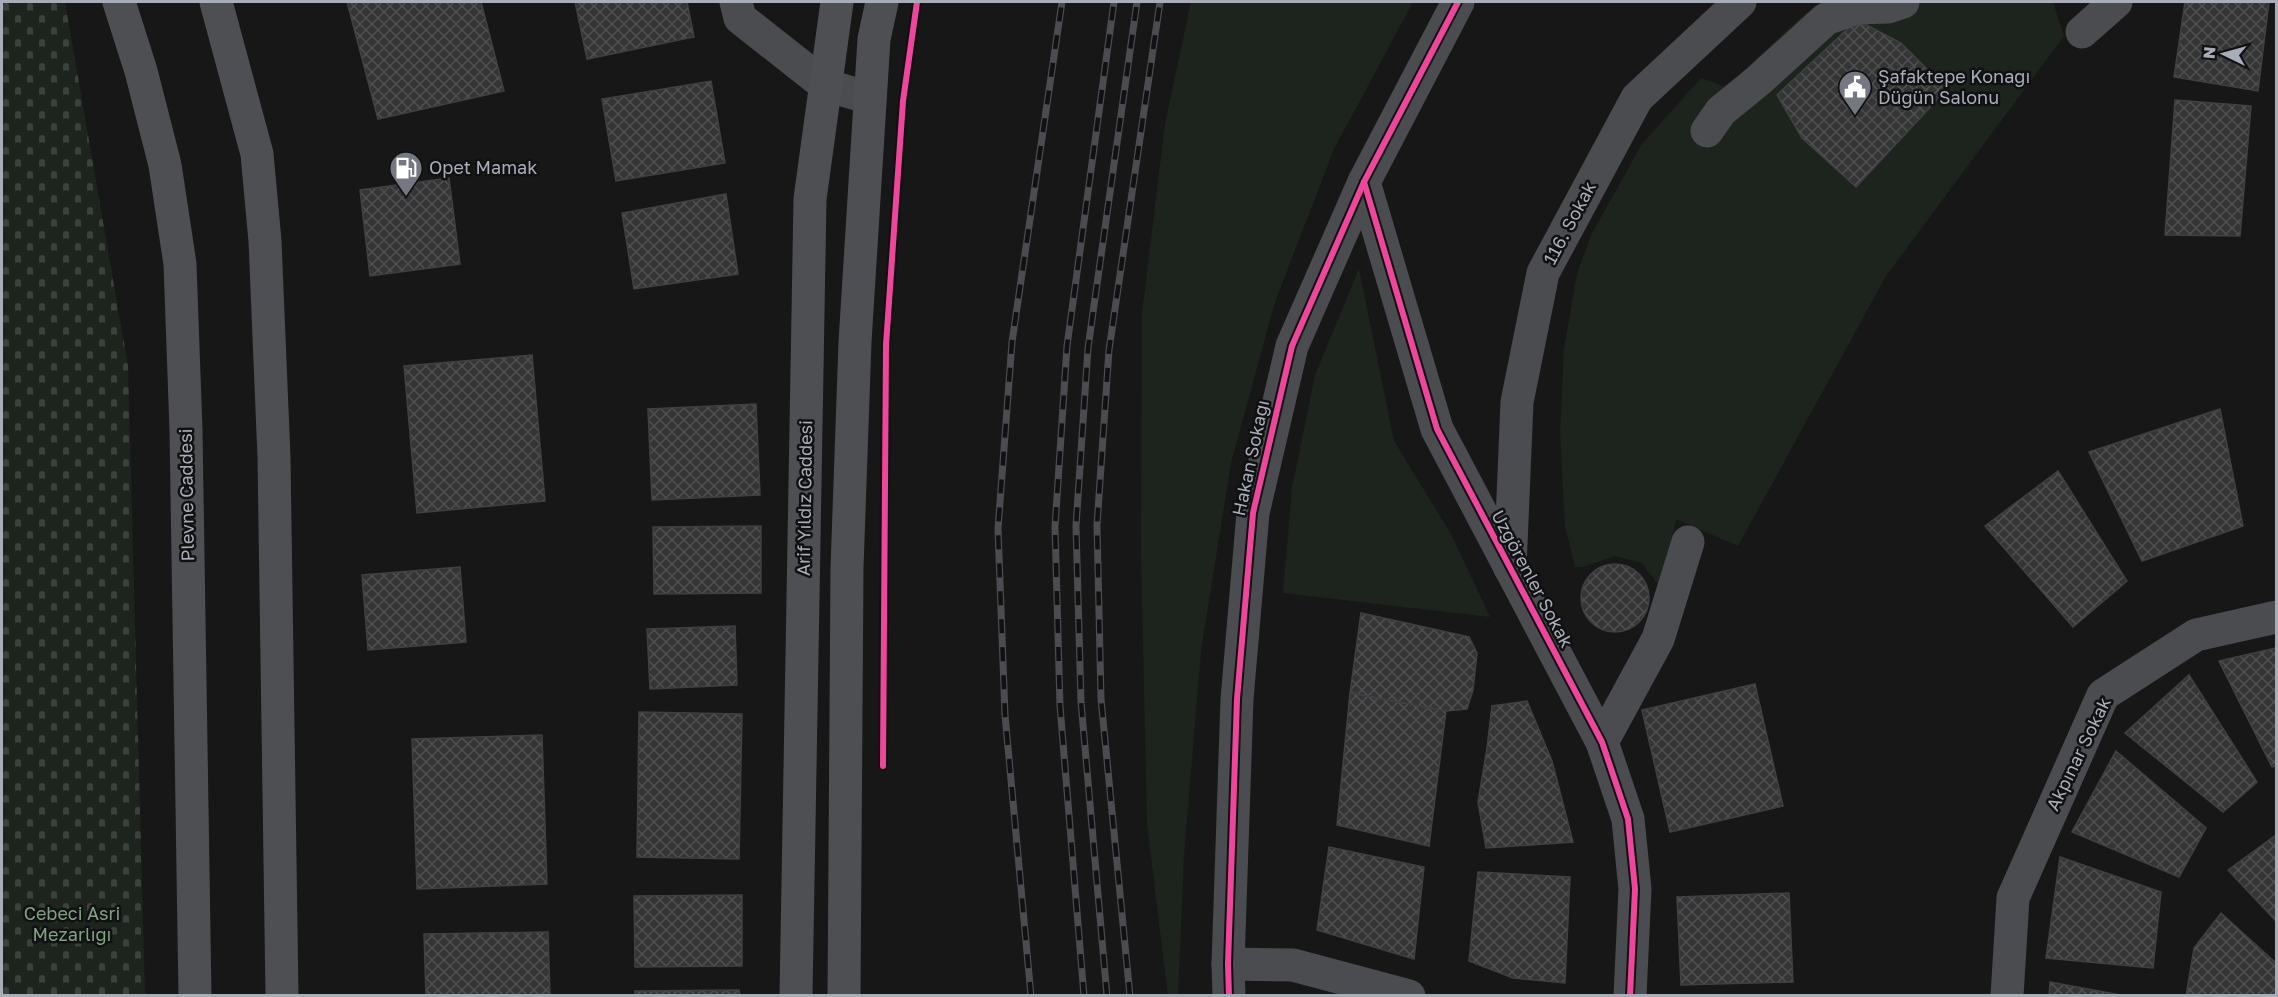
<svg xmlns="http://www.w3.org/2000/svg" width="2278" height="997" font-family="'Golos Text',sans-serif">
	<defs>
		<pattern id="cemetery-stones" width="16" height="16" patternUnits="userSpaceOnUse" patternTransform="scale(1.5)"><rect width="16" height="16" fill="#1d241e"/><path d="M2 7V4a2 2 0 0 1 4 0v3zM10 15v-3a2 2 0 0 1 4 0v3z" fill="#3b413d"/></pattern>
		<pattern id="building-cross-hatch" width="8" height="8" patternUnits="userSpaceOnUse" patternTransform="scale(1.5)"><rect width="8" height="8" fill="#353536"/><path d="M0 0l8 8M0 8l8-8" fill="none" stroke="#4f5051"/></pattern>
	</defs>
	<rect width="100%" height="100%" fill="#171717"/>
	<g fill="#1d241e">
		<polygon points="1191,2 1413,2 1334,149 1275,302 1231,463 1201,651 1184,856 1178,995 1168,996 1147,824 1141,552 1142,313 1165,124"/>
		<polygon points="1821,2 2053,2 2064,36 1886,276 1738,546 1676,519 1667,570 1659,586 1642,563 1615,556 1582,567 1575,567 1565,526 1560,434 1564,349 1577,274 1591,235 1642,144 1701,78 1726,87 1801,17"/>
		<polygon points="1359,269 1394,441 1451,534 1490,617 1283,593 1292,488 1315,375"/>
	</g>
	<polygon fill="url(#cemetery-stones)" points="2,2 65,2 128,366 145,995 2,995"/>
	<g fill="url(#building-cross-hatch)" stroke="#3f4043" stroke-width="1.5">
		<polygon points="347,2 481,2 504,91 378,119"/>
		<polygon points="575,2 687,2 694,37 587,59"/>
		<polygon points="2185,2 2269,2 2258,91 2174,77"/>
		<polygon points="1857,20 1901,43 1947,89 1856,187 1802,138 1777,95"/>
		<polygon points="711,81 725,163 616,181 602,99"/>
		<polygon points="2175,100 2251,106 2240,236 2165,235"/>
		<polygon points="449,178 460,264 370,276 360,190"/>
		<polygon points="726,194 738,274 634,289 622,213"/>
		<polygon points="532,355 545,501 417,513 404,366"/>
		<polygon points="756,404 760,495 652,500 648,409"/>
		<polygon points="2220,409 2243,526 2142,561 2089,452"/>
		<polygon points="2058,471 2127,581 2073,627 1985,526"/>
		<polygon points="761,526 761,593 654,594 653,527"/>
		<circle cx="1615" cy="598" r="34"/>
		<polygon points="460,567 466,642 368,650 362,575"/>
		<polygon points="1361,613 1469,637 1477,653 1473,690 1467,709 1446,711 1350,693"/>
		<polygon points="735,626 737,685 650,689 647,629"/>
		<polygon points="2276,648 2276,766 2272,767 2219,661"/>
		<polygon points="2189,675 2257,782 2223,812 2125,733"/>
		<polygon points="1755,684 1783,806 1670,832 1642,710"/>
		<polygon points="1350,693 1446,711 1429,846 1337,825"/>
		<polygon points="1527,701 1552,761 1573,842 1486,848 1478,802 1487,748 1492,706"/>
		<polygon points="639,712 742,714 739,859 637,857"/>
		<polygon points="542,735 547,884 417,889 412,739"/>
		<polygon points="2116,751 2206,828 2179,877 2072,832"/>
		<polygon points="2276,835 2276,921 2228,870"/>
		<polygon points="1329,847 1424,867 1414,959 1317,930"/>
		<polygon points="2060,857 2161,892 2153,968 2046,958"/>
		<polygon points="1478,872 1570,877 1565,983 1513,978 1469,961"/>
		<polygon points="1789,893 1793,982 1681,985 1677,897"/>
		<polygon points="742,895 742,966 635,967 634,896"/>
		<polygon points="2221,913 2276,963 2276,989 2274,996 2186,996 2194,948"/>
		<polygon points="548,932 550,996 426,996 424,934"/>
		<polygon points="2050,982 2126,996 2049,996"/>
		<polygon points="739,990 740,996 635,996 635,991"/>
	</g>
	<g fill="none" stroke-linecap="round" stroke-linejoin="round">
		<g stroke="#4b4c50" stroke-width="33">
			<polyline points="736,2 740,18 825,85 870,98"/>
			<polyline points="2082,32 2116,2"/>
			<polyline points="1707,131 1721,111 1759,80 1826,19 1856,8 1888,7 1903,2"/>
			<polyline points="1364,182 1437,429 1602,742 1628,819 1635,889 1630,996"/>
			<polyline points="1510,568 1517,402 1543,273 1637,98 1740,2"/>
			<polyline points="1602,742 1658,639 1688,542"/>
			<polyline points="1228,964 1293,965 1409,996"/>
			<polyline points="1229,996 1228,964 1237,699 1253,513 1292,346 1364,182 1458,2"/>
			<polyline points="2007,996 2013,898 2103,695 2196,635 2276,617"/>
		</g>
		<g stroke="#4d4f52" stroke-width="33">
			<polyline points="119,2 141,71 165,165 180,264 186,430 195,996"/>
			<polyline points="216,2 257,154 265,241 274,457 282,996"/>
			<polyline points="796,996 810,199 837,2"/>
			<polyline points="844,996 847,568 855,342 874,39 882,2"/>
		</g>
		<defs>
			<g id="rail">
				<polyline points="1031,996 1005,715 998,529 1012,342 1062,2"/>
				<polyline points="1084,996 1060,706 1055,527 1067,346 1114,2"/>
				<polyline points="1107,996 1081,702 1076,526 1088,348 1137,2"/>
				<polyline points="1130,996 1101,699 1097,525 1109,350 1160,2"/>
			</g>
		</defs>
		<use href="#rail" stroke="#4b4c4f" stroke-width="7"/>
		<use href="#rail" stroke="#111113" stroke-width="4.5" stroke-dasharray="14" stroke-linecap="butt"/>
		<defs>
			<g id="cycleway">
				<polyline points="1364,182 1437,429 1602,742 1628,819 1635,889 1630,996"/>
				<polyline points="883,766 886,345 903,101 917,2"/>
				<polyline points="1229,996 1228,964 1237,699 1253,513 1292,346 1364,182 1458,2"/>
			</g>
		</defs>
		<use href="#cycleway" stroke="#111113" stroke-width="10"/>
		<use href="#cycleway" stroke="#ed469a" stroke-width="6"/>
	</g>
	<defs>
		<symbol id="civic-pin" viewBox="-11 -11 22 30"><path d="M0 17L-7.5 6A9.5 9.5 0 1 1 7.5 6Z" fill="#757880" stroke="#111113"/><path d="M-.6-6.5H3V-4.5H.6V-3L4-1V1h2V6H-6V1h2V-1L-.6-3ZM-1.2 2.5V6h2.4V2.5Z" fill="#fff"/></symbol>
		<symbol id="fuel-pin" viewBox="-11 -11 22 30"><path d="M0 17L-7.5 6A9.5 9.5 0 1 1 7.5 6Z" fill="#757880" stroke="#111113"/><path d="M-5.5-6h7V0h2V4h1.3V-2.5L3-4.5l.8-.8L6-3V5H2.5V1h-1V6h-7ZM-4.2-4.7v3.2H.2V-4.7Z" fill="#fff"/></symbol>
	</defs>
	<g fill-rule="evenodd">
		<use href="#civic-pin" x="1836" y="68" width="38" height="52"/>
		<use href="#fuel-pin" x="387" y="149" width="38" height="52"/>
	</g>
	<g text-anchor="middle" stroke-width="5" stroke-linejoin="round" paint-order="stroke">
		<g font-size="18" fill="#a8adb8" stroke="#111113" text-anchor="start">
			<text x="1878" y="83">Şafaktepe Konağı<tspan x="1878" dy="21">Düğün Salonu</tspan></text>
			<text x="429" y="174">Opet Mamak</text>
		</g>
		<g font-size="18" fill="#a8adb8" stroke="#111113">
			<text transform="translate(1570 223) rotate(-62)" y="6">116. Sokak</text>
			<text transform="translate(1251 458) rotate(-78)" y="6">Hakan Sokağı</text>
			<text transform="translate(187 495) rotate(-91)" y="6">Plevne Caddesi</text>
			<text transform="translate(805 498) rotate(-89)" y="6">Arif Yıldız Caddesi</text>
			<text transform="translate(1532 579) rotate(62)" y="6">Uzgörenler Sokak</text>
			<text transform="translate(2079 754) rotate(-64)" y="6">Akpınar Sokak</text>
		</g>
		<g font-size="18" fill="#7fa381" stroke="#111113">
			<text x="72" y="920">Cebeci Asri<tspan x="72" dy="21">Mezarlığı</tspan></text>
		</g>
	</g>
	<rect width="2278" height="997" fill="none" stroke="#a8adb8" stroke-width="6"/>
	<g transform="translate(2224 54) rotate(275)" stroke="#111113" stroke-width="4.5" paint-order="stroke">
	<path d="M0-4.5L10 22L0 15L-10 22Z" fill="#a8adb8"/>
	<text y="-9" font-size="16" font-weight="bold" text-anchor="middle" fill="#a8adb8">N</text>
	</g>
</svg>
